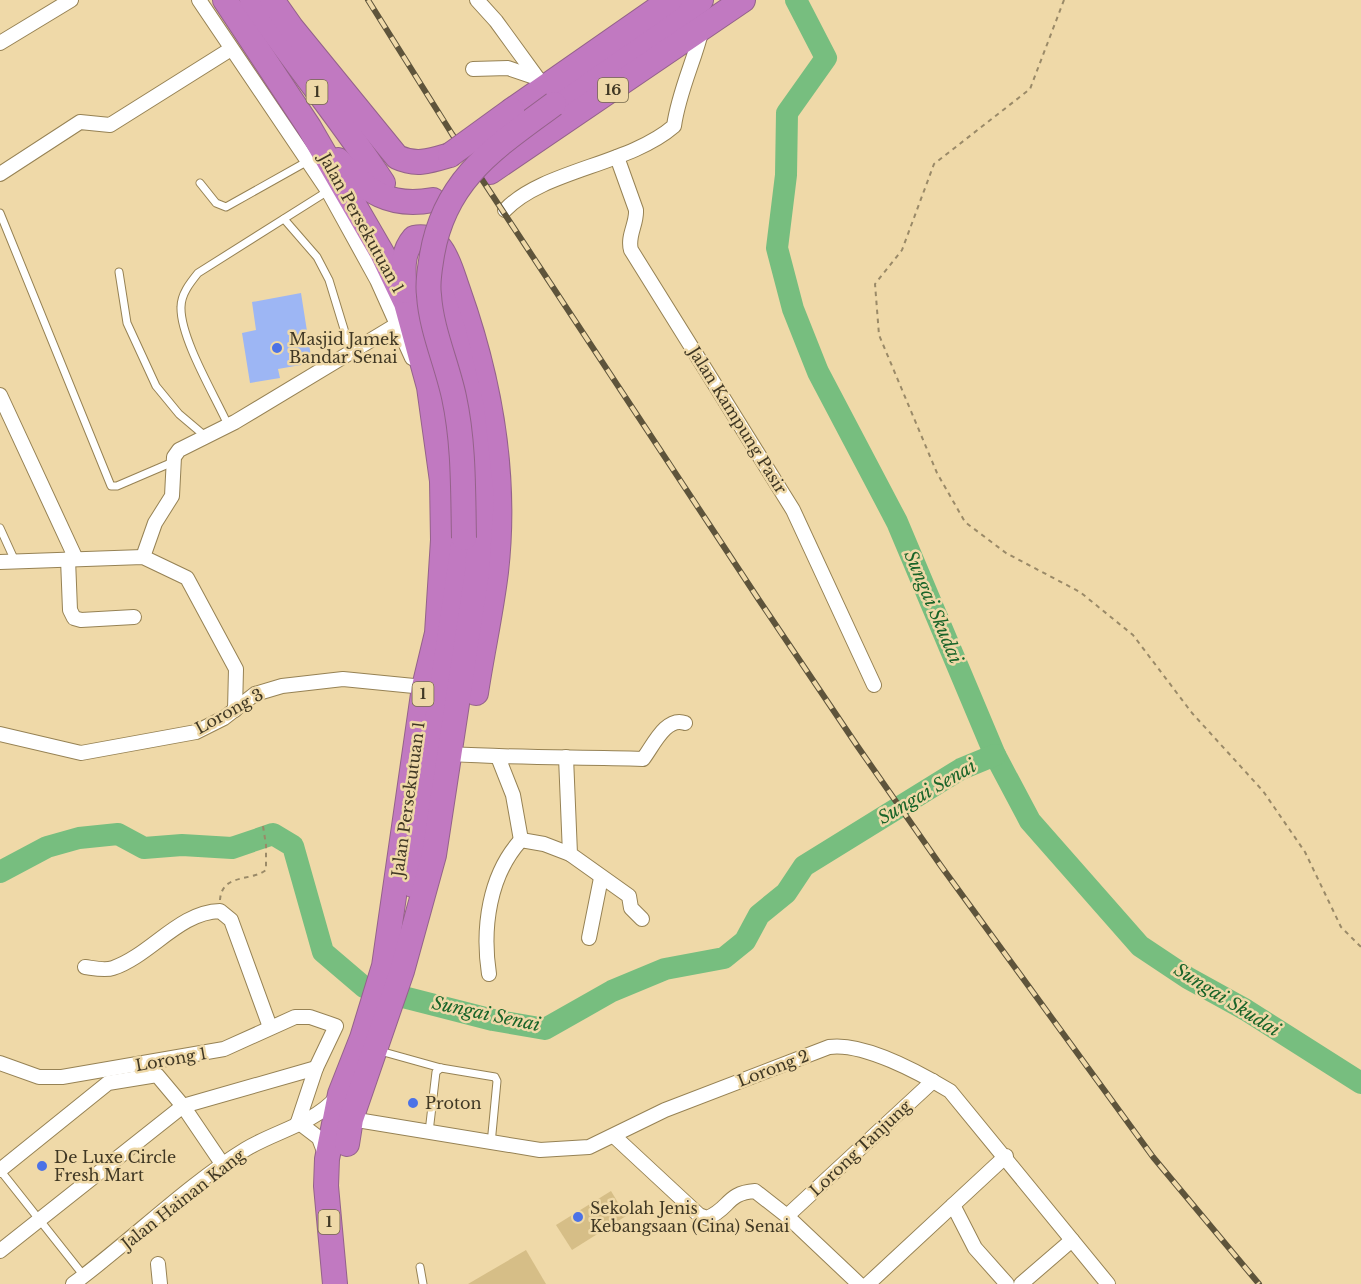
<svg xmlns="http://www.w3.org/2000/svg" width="1361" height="1284" font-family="'Libre Baskerville',serif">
	<rect width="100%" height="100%" fill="#efd9a8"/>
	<g fill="#d6be87">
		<polygon points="611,1191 626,1216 572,1250 556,1225"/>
		<polygon points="526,1250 546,1284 468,1284"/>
	</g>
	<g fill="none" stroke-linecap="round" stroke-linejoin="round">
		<g stroke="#77be7f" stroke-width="22">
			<polyline points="796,0 826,58 787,113 786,175 777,248 793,309 818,372 897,522 995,755 1030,821 1140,946 1188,978 1246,1010 1361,1083"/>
			<polyline points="0,872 47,847 79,838 118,834 144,848 182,845 232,848 273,834 293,846 323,952 364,987 493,1020 545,1029 612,991 665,969 724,958 745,941 759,915 786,893 804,866 961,769 995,755"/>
		</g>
	</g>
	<polygon fill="#9db6f4" points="301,293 312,363 278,369 280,378 250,383 242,333 256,330 252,302"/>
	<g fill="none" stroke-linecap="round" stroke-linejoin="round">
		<defs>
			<g id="lane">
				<polyline points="200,183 216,203 226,207 308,161"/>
				<polyline points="0,213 111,486 117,486 173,462"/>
				<polyline points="284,219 317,257 329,280 351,352"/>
				<polyline points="119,272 127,323 156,386 179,414 205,436"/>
				<path d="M228 425C215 396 180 338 181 307 181 294 190 283 198 273L328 191"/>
				<polyline points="0,528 15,561"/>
				<polyline points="380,1051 441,1068 495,1077 497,1081 491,1144"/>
				<polyline points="429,1132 436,1072 441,1068"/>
				<polyline points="0,1170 84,1276"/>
				<polyline points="420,1267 423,1284"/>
			</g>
			<g id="street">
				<polyline points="199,0 328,191 377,280 412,358"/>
				<polyline points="477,0 496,21 544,87"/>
				<polyline points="0,43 71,0"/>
				<polyline points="473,69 508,68 537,78"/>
				<path d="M617 157 636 210C637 224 627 236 631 250L793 510 874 685"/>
				<polyline points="0,174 80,122 110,125 231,49"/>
				<path d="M505 210C543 170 629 165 674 126 679 91 694 62 702 29"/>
				<polyline points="0,395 76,559"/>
				<polyline points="143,557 155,523 172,496 174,457 179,450 235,422 396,325"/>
				<polyline points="68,559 70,610 74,618 81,620 134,617"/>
				<polyline points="0,562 143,557 187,578 236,669 235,710"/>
				<polyline points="0,734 81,753 196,732 224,718 255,694 282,686 343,679 424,687"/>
				<path d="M452 754C515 758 579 757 643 759 653 746 666 716 685 723"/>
				<polyline points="498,757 513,795 521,840"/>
				<polyline points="566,757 570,854 629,896 631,908 642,919"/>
				<polyline points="589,938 601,878"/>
				<path d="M85 967C93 968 105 971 113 968 151 955 179 912 220 911L231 920 270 1027"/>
				<path d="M489 974C482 928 489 875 521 840L544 844 570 854"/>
				<polyline points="0,1063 39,1077 62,1077 224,1049 295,1017 310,1017 336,1026 316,1068 298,1122"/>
				<path d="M351 1119 540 1150 589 1147 665 1110 829 1047C863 1042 920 1073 950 1091L1108 1284"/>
				<polyline points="298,1122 319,1138 325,1154"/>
				<path d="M615 1137 699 1215 707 1218C730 1209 726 1193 755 1191L787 1216 859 1284"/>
				<polyline points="0,1170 108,1083 157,1075 183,1106 223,1165"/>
				<polyline points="953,1205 975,1248 1007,1284"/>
				<polyline points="787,1216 933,1081"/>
				<polyline points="0,1251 183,1106 316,1068"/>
				<polyline points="158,1264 160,1284"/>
				<path d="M73 1284C130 1242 187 1185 246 1149 276 1131 313 1124 336 1098"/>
				<polyline points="868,1284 1006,1156"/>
				<polyline points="1021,1284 1072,1240"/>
			</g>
			<g id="highway">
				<polyline points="225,0 309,127 382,253 406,303 429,387 442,481 443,540 437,633 424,687 384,966 362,1038 340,1094 327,1159 326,1186 335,1284"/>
				<path d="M252 0C294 63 342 120 383 183"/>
				<path d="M272 0 291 27 397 157C416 166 430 161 450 155"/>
				<polyline points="554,104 701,0"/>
				<polyline points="512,110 670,0"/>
				<path d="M338 160C366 192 390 208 433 200"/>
				<polyline points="490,172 743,0"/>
				<path d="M405 291C403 272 401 253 414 238 443 232 450 268 458 290 490 380 507 476 496 572 491 613 482 653 476 693"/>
				<polyline points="413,885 464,538"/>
				<polyline points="347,1144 351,1119 402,971 434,855 477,572 482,497 472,407 454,331 436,278"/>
			</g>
		</defs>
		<use href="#lane" stroke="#968254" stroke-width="9"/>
		<use href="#street" stroke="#968254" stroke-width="16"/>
		<use href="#highway" stroke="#94628a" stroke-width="26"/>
		<g stroke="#9a8a68" stroke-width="2" stroke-dasharray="4.5 4.5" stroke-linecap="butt">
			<polyline points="1064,0 1030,89 934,164 902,250 875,284 879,335 937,473 965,522 1006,553 1080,592 1133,635 1192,713 1263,791 1305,852 1341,927 1361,947"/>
			<path d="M220 900C222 873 250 882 266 870V845L263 826"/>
		</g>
		<use href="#lane" stroke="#fff" stroke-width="7"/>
		<use href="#street" stroke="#fff" stroke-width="14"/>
		<use href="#highway" stroke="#c179c1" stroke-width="24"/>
		<defs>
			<polyline id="rail" points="368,0 452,134 759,600 858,747 941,866 1153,1157 1259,1284"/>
		</defs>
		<use href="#rail" stroke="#5e543b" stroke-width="6"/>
		<use href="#rail" stroke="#efd9a8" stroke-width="4" stroke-dasharray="11" stroke-linecap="butt"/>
		<defs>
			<g id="highway-bridge">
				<polyline points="450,155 512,110"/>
				<path d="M464 538C463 491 464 443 454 397 447 364 431 329 429 295 427 282 430 268 432 255 445 178 496 147 554 104"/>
			</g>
		</defs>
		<use href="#highway-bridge" stroke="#94628a" stroke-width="26" stroke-linecap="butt"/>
		<use href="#highway-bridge" stroke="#c179c1" stroke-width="24"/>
	</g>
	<g fill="#4c72e6" stroke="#efd9a8" stroke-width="2">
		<circle cx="277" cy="348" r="6"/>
		<circle cx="413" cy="1103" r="6"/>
		<circle cx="42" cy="1166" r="6"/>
		<circle cx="578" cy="1217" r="6"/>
	</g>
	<g text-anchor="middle" stroke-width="5" stroke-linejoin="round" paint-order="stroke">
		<g fill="#efd9a8" stroke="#74684c" stroke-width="1.5">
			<rect x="598" y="78" width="30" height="24" rx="4.5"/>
			<rect x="306.5" y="80" width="21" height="24" rx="4.5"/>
			<rect x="412.5" y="682" width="21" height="24" rx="4.5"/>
			<rect x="318.5" y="1210" width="21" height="24" rx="4.5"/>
		</g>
		<g font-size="15" font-weight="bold" fill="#403824">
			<text x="613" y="95">16</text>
			<text x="317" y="97">1</text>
			<text x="423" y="699">1</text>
			<text x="329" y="1227">1</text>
		</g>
		<g font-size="16" fill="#403824" stroke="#efd9a8">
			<text transform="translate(362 223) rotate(61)" y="6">Jalan Persekutuan 1</text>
			<text transform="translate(738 420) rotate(58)" y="6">Jalan Kampung Pasir</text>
			<text transform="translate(229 711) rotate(-29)" y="6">Lorong 3</text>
			<text transform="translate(408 799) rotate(-82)" y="6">Jalan Persekutuan 1</text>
			<text transform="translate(171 1059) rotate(-10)" y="6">Lorong 1</text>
			<text transform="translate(773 1068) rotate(-21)" y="6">Lorong 2</text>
			<text transform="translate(860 1148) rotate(-43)" y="6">Lorong Tanjung</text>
			<text transform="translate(183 1199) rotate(-38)" y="6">Jalan Hainan Kang</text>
		</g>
		<g font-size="16" fill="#403824" stroke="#efd9a8" text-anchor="start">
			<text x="289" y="345">Masjid Jamek<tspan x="289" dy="18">Bandar Senai</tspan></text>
			<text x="425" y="1109">Proton</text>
			<text x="54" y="1163">De Luxe Circle<tspan x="54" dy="18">Fresh Mart</tspan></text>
			<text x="590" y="1214">Sekolah Jenis<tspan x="590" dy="18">Kebangsaan (Cina) Senai</tspan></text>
		</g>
		<g font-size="18" font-style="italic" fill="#196429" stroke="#efd9a8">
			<text transform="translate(933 607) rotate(67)" y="6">Sungai Skudai</text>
			<text transform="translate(927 792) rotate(-30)" y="6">Sungai Senai</text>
			<text transform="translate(1227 1000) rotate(32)" y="6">Sungai Skudai</text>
			<text transform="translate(486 1014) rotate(12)" y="6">Sungai Senai</text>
		</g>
	</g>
</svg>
